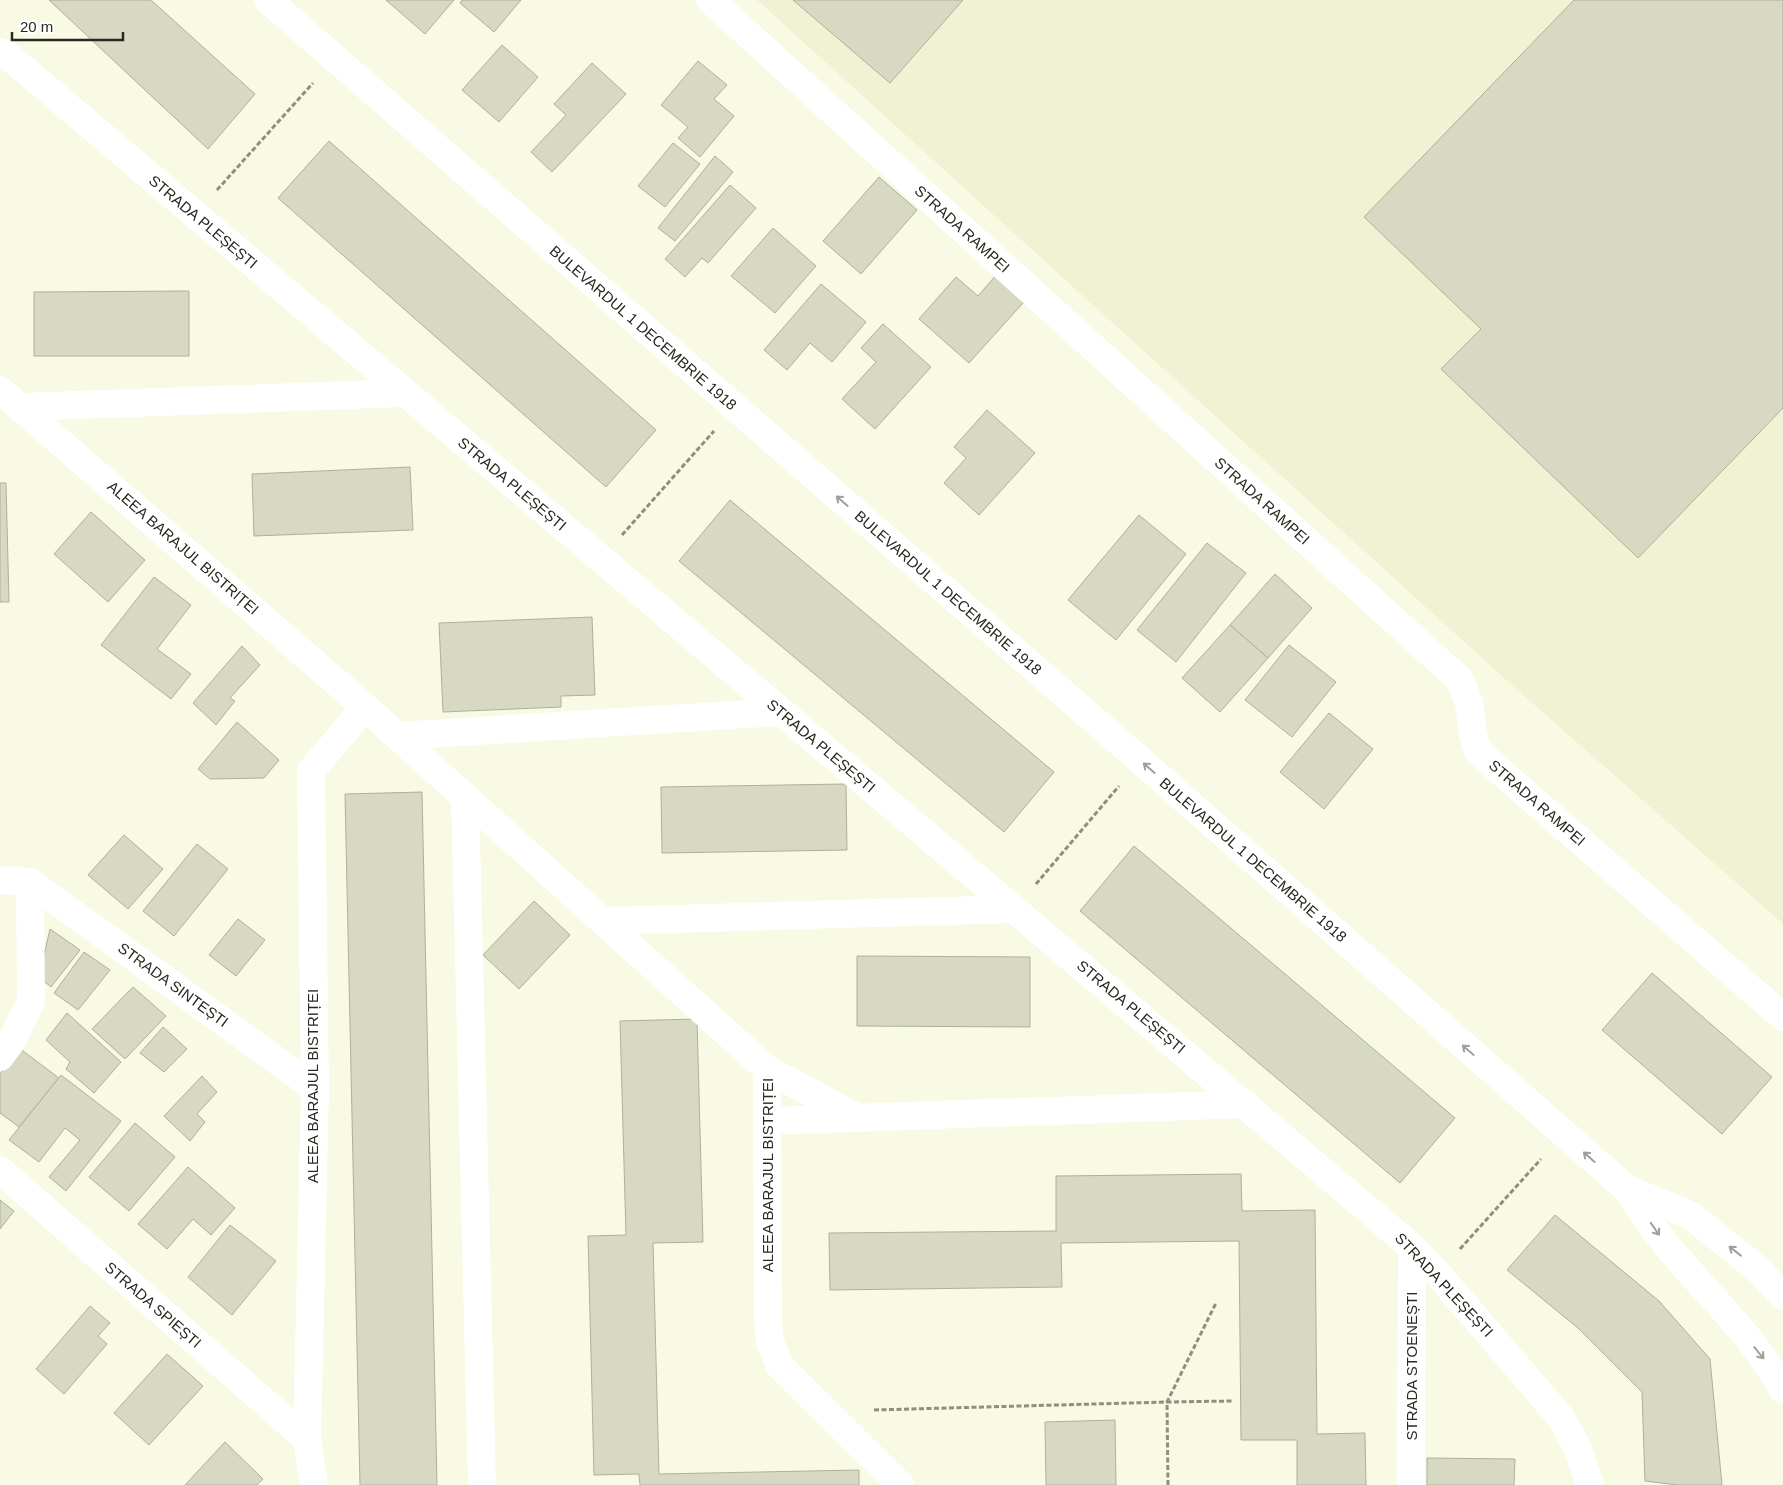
<svg xmlns="http://www.w3.org/2000/svg" width="1783" height="1485" font-family="Helvetica,sans-serif">
	<rect width="100%" height="100%" fill="#f8fae3"/>
	<polygon fill="#f0f2d3" points="757,0 1783,0 1783,924 1504,678"/>
	<g fill="#d7d9c2" stroke="#aeb09a">
		<polygon points="49,0 151,0 255,94 208,149"/>
		<polygon points="386,0 454,0 425,34"/>
		<polygon points="462,0 521,0 494,32 460,3"/>
		<polygon points="793,0 963,0 890,83"/>
		<polygon points="1574,0 1783,0 1783,408 1638,558 1441,369 1481,329 1364,217"/>
		<polygon points="502,45 538,77 499,122 462,90"/>
		<polygon points="698,61 727,85 714,99 734,116 700,157 678,138 688,127 661,105"/>
		<polygon points="592,63 626,94 552,172 531,152 566,115 554,104"/>
		<polygon points="329,141 656,430 606,487 278,198"/>
		<polygon points="673,143 700,164 665,207 638,186"/>
		<polygon points="715,156 733,172 675,241 658,228"/>
		<polygon points="879,177 917,210 861,274 823,241"/>
		<polygon points="730,185 756,208 708,263 702,258 685,277 665,259"/>
		<polygon points="773,228 816,266 775,313 731,276"/>
		<polygon points="1003,267 1032,293 969,363 919,319 956,277 978,296"/>
		<polygon points="821,284 866,322 832,362 810,343 787,370 764,350"/>
		<polygon points="189,291 189,356 34,356 34,292"/>
		<polygon points="883,324 931,367 875,429 842,399 876,362 861,348"/>
		<polygon points="987,410 1035,453 979,515 944,483 966,458 954,447"/>
		<polygon points="410,467 413,530 254,536 252,474"/>
		<polygon points="0,483 6,483 9,602 0,602"/>
		<polygon points="730,500 1054,772 1004,832 679,561"/>
		<polygon points="91,512 145,560 108,602 54,554"/>
		<polygon points="1139,515 1186,554 1116,640 1068,600"/>
		<polygon points="1207,543 1246,573 1176,662 1137,630"/>
		<polygon points="1275,574 1312,608 1268,658 1230,625"/>
		<polygon points="154,577 191,605 157,649 191,674 171,699 101,645"/>
		<polygon points="592,617 595,695 561,696 561,707 443,712 439,623"/>
		<polygon points="1230,625 1268,658 1220,712 1182,678"/>
		<polygon points="1289,645 1336,682 1292,737 1245,700"/>
		<polygon points="242,646 260,665 230,698 235,701 216,725 193,703"/>
		<polygon points="1329,713 1373,749 1324,809 1280,772"/>
		<polygon points="237,722 279,760 264,778 210,779 198,769"/>
		<polygon points="846,784 847,850 662,853 661,787"/>
		<polygon points="422,792 437,1485 360,1485 345,794"/>
		<polygon points="124,835 163,869 128,909 88,875"/>
		<polygon points="197,844 228,869 174,936 143,911"/>
		<polygon points="1134,846 1455,1118 1400,1183 1080,911"/>
		<polygon points="534,901 570,935 519,989 483,955"/>
		<polygon points="238,919 265,940 236,976 209,955"/>
		<polygon points="50,929 80,950 51,987 39,977"/>
		<polygon points="84,952 110,970 78,1010 54,993"/>
		<polygon points="857,956 1030,957 1030,1027 857,1026"/>
		<polygon points="1652,973 1772,1077 1722,1134 1602,1030"/>
		<polygon points="133,987 166,1016 125,1059 92,1029"/>
		<polygon points="67,1013 121,1062 94,1093 66,1069 70,1062 46,1040"/>
		<polygon points="697,1019 703,1242 653,1243 659,1474 859,1470 859,1485 640,1485 639,1474 594,1475 588,1236 626,1235 620,1021"/>
		<polygon points="163,1027 187,1049 164,1072 140,1053"/>
		<polygon points="19,1048 59,1078 19,1127 0,1113 0,1074"/>
		<polygon points="61,1075 121,1121 66,1191 49,1177 80,1140 65,1128 39,1162 9,1140"/>
		<polygon points="202,1076 217,1092 197,1114 205,1122 190,1141 164,1116"/>
		<polygon points="135,1123 175,1157 129,1211 89,1177"/>
		<polygon points="188,1167 235,1208 211,1235 193,1219 167,1249 138,1224"/>
		<polygon points="1241,1174 1242,1211 1315,1210 1317,1434 1365,1433 1366,1485 1297,1485 1297,1440 1241,1440 1239,1241 1061,1243 1062,1287 830,1290 829,1233 1056,1231 1056,1176"/>
		<polygon points="0,1200 14,1211 0,1229"/>
		<polygon points="1555,1215 1659,1301 1710,1359 1722,1485 1677,1485 1645,1481 1642,1392 1578,1328 1507,1270"/>
		<polygon points="230,1225 276,1261 232,1315 188,1277"/>
		<polygon points="90,1306 110,1323 98,1336 107,1344 64,1394 36,1369"/>
		<polygon points="167,1354 203,1386 149,1445 114,1413"/>
		<polygon points="1115,1420 1116,1485 1046,1485 1045,1422"/>
		<polygon points="225,1442 263,1479 257,1485 185,1485"/>
		<polygon points="1427,1458 1515,1459 1514,1485 1427,1485"/>
	</g>
	<g fill="none" stroke-linecap="round" stroke-linejoin="round">
		<g stroke="#8e8f80" stroke-width="3" stroke-dasharray="5 2.5" stroke-linecap="butt">
			<polyline points="217,190 313,83"/>
			<polyline points="622,535 714,431"/>
			<polyline points="1036,884 1119,786"/>
			<polyline points="1460,1249 1541,1159"/>
			<polyline points="874,1410 1167,1402 1216,1303"/>
			<polyline points="1168,1485 1167,1402 1234,1401"/>
		</g>
		<g stroke="#fff" stroke-width="28">
			<polyline points="710,0 1460,680 1469,703 1473,734 1478,752 1783,1017"/>
			<polyline points="0,52 6,54 1412,1247 1437,1273 1562,1419 1578,1449 1590,1485"/>
			<polyline points="0,390 365,707 767,1069 856,1117"/>
			<polyline points="21,407 405,393"/>
			<polyline points="397,736 781,712"/>
			<polyline points="465,796 482,1485"/>
			<polyline points="0,880 30,882"/>
			<polyline points="30,882 315,1088"/>
			<polyline points="603,921 1014,909"/>
			<polyline points="0,1057 11,1042 31,1001 30,882"/>
			<polyline points="767,1069 768,1319 770,1342 780,1366 900,1485"/>
			<polyline points="768,1121 1246,1104"/>
			<polyline points="0,1170 307,1439"/>
			<polyline points="314,1485 307,1439 315,1088 311,771 365,707"/>
			<polyline points="1411,1485 1412,1247"/>
		</g>
		<g stroke="#fff" stroke-width="28">
			<path d="M268 0 1141 761 1627 1189C1640 1208 1653 1230 1669 1248 1707 1294 1754 1336 1783 1390"/>
			<polyline points="1627,1189 1690,1215 1760,1271 1783,1296"/>
		</g>
	</g>
	<defs><path id="oneway-shaft" d="M-6 0H5M1.5-3L5.5 0L1.5 3" fill="none" stroke-width="1.6" stroke-linecap="round" stroke-linejoin="round" transform="scale(1.25)"/></defs>
	<g stroke="#9f9f9b">
		<use href="#oneway-shaft" transform="translate(842 501) rotate(-139)"/>
		<use href="#oneway-shaft" transform="translate(1149 768) rotate(-139)"/>
		<use href="#oneway-shaft" transform="translate(1468 1050) rotate(-139)"/>
		<use href="#oneway-shaft" transform="translate(1589 1157) rotate(-138)"/>
		<use href="#oneway-shaft" transform="translate(1655 1229) rotate(55)"/>
		<use href="#oneway-shaft" transform="translate(1735 1251) rotate(-142)"/>
		<use href="#oneway-shaft" transform="translate(1759 1353) rotate(51)"/>
	</g>
	<g text-anchor="middle" stroke-width="4" stroke-linejoin="round" paint-order="stroke">
		<g font-size="15" fill="#292921" stroke="#fff">
			<text transform="translate(203 222) rotate(40)" y="5">STRADA PLEȘEȘTI</text>
			<text transform="translate(962 229) rotate(42)" y="5">STRADA RAMPEI</text>
			<text transform="translate(643 328) rotate(41)" y="5">BULEVARDUL 1 DECEMBRIE 1918</text>
			<text transform="translate(512 484) rotate(40)" y="5">STRADA PLEȘEȘTI</text>
			<text transform="translate(1262 501) rotate(42)" y="5">STRADA RAMPEI</text>
			<text transform="translate(183 548) rotate(41)" y="5">ALEEA BARAJUL BISTRIȚEI</text>
			<text transform="translate(948 593) rotate(41)" y="5">BULEVARDUL 1 DECEMBRIE 1918</text>
			<text transform="translate(821 746) rotate(40)" y="5">STRADA PLEȘEȘTI</text>
			<text transform="translate(1537 803) rotate(41)" y="5">STRADA RAMPEI</text>
			<text transform="translate(1253 860) rotate(41)" y="5">BULEVARDUL 1 DECEMBRIE 1918</text>
			<text transform="translate(173 985) rotate(36)" y="5">STRADA SINTEȘTI</text>
			<text transform="translate(1131 1007) rotate(40)" y="5">STRADA PLEȘEȘTI</text>
			<text transform="translate(313 1086) rotate(-90)" y="5">ALEEA BARAJUL BISTRIȚEI</text>
			<text transform="translate(768 1175) rotate(-90)" y="5">ALEEA BARAJUL BISTRIȚEI</text>
			<text transform="translate(1444 1285) rotate(47)" y="5">STRADA PLEȘEȘTI</text>
			<text transform="translate(153 1305) rotate(41)" y="5">STRADA SPIEȘTI</text>
			<text transform="translate(1412 1366) rotate(-90)" y="5">STRADA STOENEȘTI</text>
		</g>
	</g>
	<path d="M12 32v8h111v-8" fill="none" stroke="#292921" stroke-width="2.5"/>
	<text x="20" y="32" font-size="15" fill="#292921" stroke="#ffffff" stroke-width="4" paint-order="stroke">20 m</text>
</svg>
